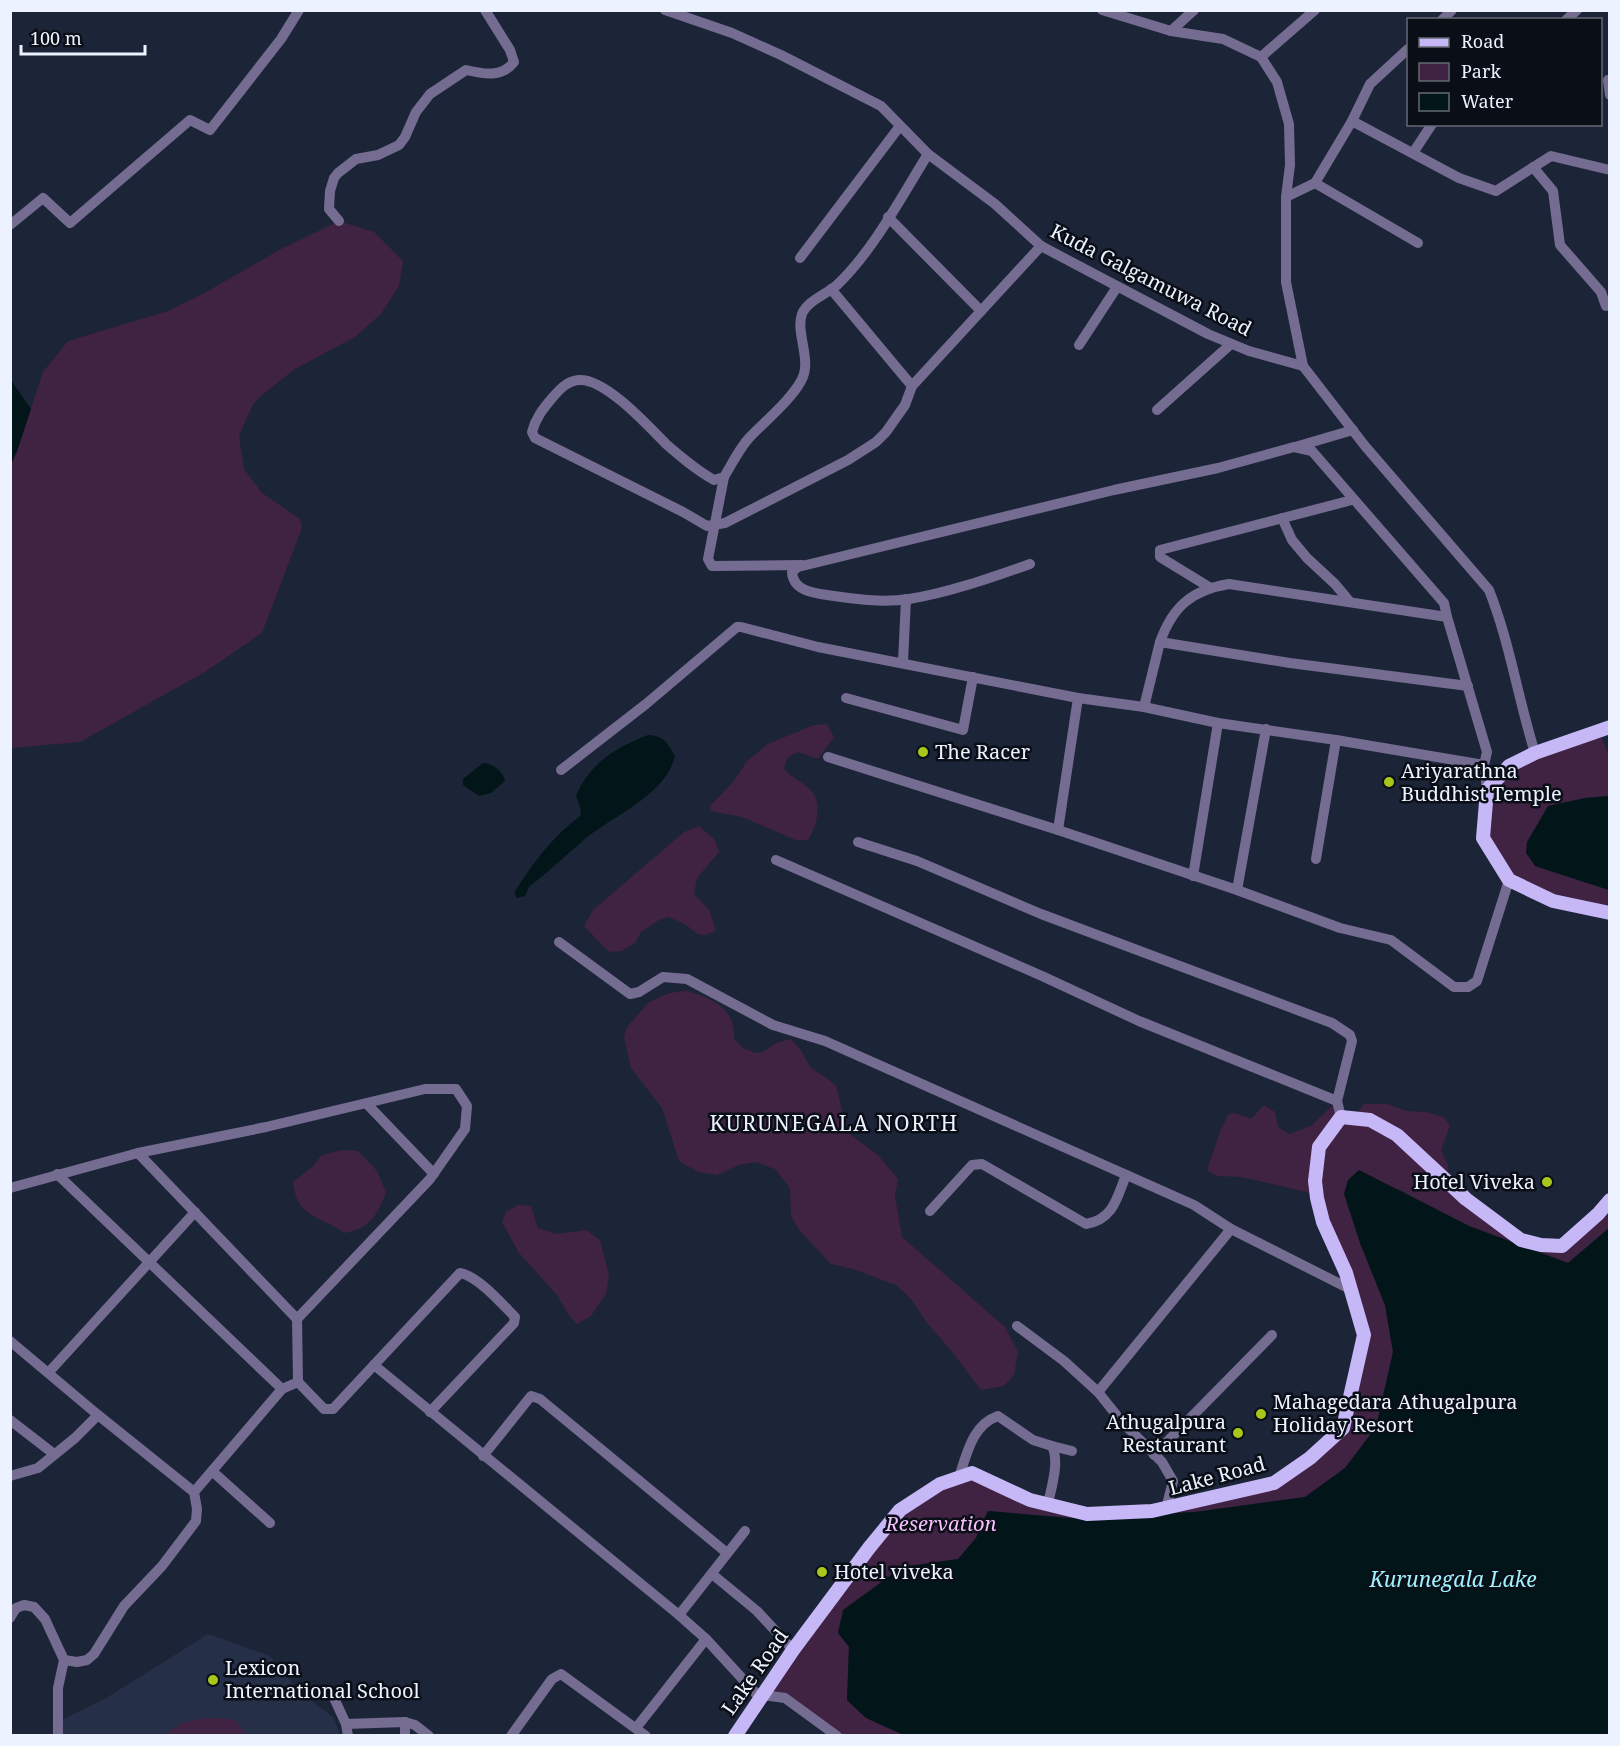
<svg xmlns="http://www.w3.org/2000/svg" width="1620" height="1746" font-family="'Noto Serif',serif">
	<rect width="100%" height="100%" fill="#1c2437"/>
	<polygon fill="#253048" points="208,1634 270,1656 300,1692 334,1718 340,1735 57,1736 55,1723 103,1700"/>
	<g fill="#402243">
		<polygon points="339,221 374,232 403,261 399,286 381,314 355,337 295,369 262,395 253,404 239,436 244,469 262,493 300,519 302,528 262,633 205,672 80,742 11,748 10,465 17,451 43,372 68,341 168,311 201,295 281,249"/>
		<path d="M827 724 834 737 818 759 798 752 788 757 784 768C791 779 807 783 813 793 822 807 816 828 808 840H796L742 817 711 811 710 806 734 781 747 761 768 744 814 725Z"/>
		<polygon points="1599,732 1609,755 1609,796 1585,798 1535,866 1609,890 1609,913 1509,880 1483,838 1487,790 1509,766"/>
		<path d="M699 826 715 840 719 852 697 878 694 894 709 910 716 930C700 940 699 934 686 925 681 922 674 919 668 917L659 920 641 932 635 943 622 951 609 952 584 926 593 910 684 832Z"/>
		<path d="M686 991C711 997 736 1009 734 1038L743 1048 756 1053 763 1052 776 1043 791 1039 801 1050 810 1067 836 1085 847 1132 878 1155 898 1179 895 1196 902 1237 1005 1327 1018 1352 1014 1375 1004 1386 981 1390 953 1353 927 1323 911 1299 896 1285 853 1269 831 1264 799 1230 791 1216 790 1188 775 1169 756 1162 739 1165 717 1175 698 1172 679 1161 662 1108 631 1068 624 1037 627 1027 648 1003 669 993Z"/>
		<polygon points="1337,1101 1341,1117 1354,1117 1364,1104 1387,1104 1407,1111 1426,1112 1444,1117 1450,1126 1441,1150 1448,1165 1447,1183 1521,1240 1562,1246 1609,1200 1609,1228 1568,1263 1469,1226 1396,1188 1360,1243 1385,1305 1393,1352 1376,1427 1346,1468 1305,1497 1195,1512 1070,1518 988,1511 976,1538 958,1559 902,1567 849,1647 847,1700 866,1718 904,1735 837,1735 802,1710 763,1695 900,1510 972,1473 1087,1514 1152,1511 1274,1483 1343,1428 1364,1335 1315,1194 1242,1177 1217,1176 1207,1170 1221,1129 1229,1114 1235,1113 1251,1119 1264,1105 1275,1112 1278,1127 1289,1134 1311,1126"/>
		<path d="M342 1150 358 1151 377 1171 386 1192C378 1215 369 1229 344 1233 320 1215 297 1219 293 1182L312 1167 322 1155Z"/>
		<polygon points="518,1205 531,1206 538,1228 556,1234 586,1230 600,1240 609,1275 606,1294 591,1316 577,1324 568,1314 557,1295 519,1253 502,1222 506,1212"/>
		<polygon points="203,1718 223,1718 236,1721 247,1735 164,1735 182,1723"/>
	</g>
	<g fill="#021619">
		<polygon points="11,380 31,409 17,451 11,465"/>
		<path d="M648 735C664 736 667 742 675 756 666 795 614 815 585 839 566 855 548 872 529 887L525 896 517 898 514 893C532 864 552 837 580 816L581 810 576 796C589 764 616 747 648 735Z"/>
		<path d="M483 763C492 763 503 771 505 781L491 793 479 796 463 785V779Z"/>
		<polygon points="1609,796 1609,890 1535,866 1526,853 1527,842 1548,806 1585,798"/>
		<polygon points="1359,1170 1469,1226 1568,1263 1609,1228 1609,1735 904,1735 866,1718 847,1700 849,1647 838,1633 843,1610 902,1567 958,1559 976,1538 988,1511 1070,1518 1195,1512 1305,1497 1345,1468 1376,1427 1393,1352 1385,1305 1360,1243 1344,1194 1348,1180"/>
	</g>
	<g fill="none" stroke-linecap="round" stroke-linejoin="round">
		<g stroke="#756c92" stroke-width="10">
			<path d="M665 10 732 33 781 55 881 106 928 154 995 204 1041 246 1208 334 1249 351 1303 366 1365 446 1489 590C1510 643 1518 699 1535 753"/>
			<polyline points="1102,10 1171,31 1223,39 1261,57 1277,82 1289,124 1290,165 1286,197 1286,282 1303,366"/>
			<polyline points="1442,20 1452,10"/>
			<polyline points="1566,20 1577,10"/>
			<polyline points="1171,31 1194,10"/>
			<polyline points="1261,57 1315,10"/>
			<polyline points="1608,80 1610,95"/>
			<polyline points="1352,121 1459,178 1496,191 1551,156 1610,170"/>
			<polyline points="1413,153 1432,124"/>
			<path d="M928 154C902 196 873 251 837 285 827 294 807 301 802 314 795 333 813 361 801 381 790 401 764 422 749 438 739 449 732 464 724 477L714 480C696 470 681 457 666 444 648 426 605 378 579 380 567 381 560 389 553 397 543 409 536 417 532 432L535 438 683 512 707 526 725 523 848 460 876 442 886 432 905 405 912 386 1041 246"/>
			<polyline points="1533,167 1553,191 1560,245 1601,292 1606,306"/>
			<polyline points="1315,183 1418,243"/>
			<polyline points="1286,197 1315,183 1352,121 1370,84 1408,49"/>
			<polyline points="888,217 981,311"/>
			<path d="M339 221 329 209 330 191 334 178 338 173 356 159 378 155 399 145 405 137 416 112 430 94 466 70C483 74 502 78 514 62L510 50 485 10"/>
			<polyline points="10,225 43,198 70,223 190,120 210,130 281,39 299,10"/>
			<polyline points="800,258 900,126"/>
			<polyline points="831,289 912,386"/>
			<polyline points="1079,345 1117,287"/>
			<polyline points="1157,410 1231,344"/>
			<polyline points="1295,447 1353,430"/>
			<polyline points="724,477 708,559 712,566 802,565"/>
			<polyline points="1282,518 1292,540 1307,558 1335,584 1350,602"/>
			<path d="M1030 564C993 577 948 593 909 599 882 603 854 599 827 595 812 593 793 590 792 572L798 567 1114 490 1218 468 1294 447 1312 451 1444 603 1447 617"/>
			<polyline points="1209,587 1160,557 1160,550 1352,500"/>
			<path d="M1160 642C1173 606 1192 590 1229 584L1447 617 1487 752 1484 765"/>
			<polyline points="903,662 906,599"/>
			<polyline points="846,698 963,730 973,677"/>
			<polyline points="1144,707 1160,642 1290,663 1468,686"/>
			<polyline points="828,757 1058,830 1237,890 1340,928 1391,940 1454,987 1468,987 1477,981 1509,880"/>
			<polyline points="561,770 646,704 737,627 741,627 818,647 1078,698 1144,707 1218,723 1336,740 1484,765 1487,790"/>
			<polyline points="1058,830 1078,698"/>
			<polyline points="858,842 917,861 1041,914 1332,1023 1350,1035 1352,1041 1337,1101"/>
			<polyline points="1316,859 1336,740"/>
			<polyline points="776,860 1042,976 1139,1021 1337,1101 1341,1117"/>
			<polyline points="1193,876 1218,723"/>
			<polyline points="1237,890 1266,729"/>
			<polyline points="559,942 630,994 639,992 663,977 687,979 773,1025 825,1041 1194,1205 1231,1229 1352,1290"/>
			<polyline points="367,1104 434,1174"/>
			<polyline points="138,1153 297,1319"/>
			<polyline points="57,1174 282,1389"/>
			<polyline points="10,1188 138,1153 266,1127 425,1089 456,1089 467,1106 465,1129 430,1179 297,1319 298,1382 282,1389 194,1492"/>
			<path d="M930 1211 972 1165 982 1164 1086 1224C1113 1220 1117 1198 1126 1175"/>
			<polyline points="1017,1326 1064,1361 1098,1392 1122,1422 1162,1462 1173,1481 1166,1509"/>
			<polyline points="10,1341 98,1415 194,1492 197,1509 196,1521 162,1566 124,1606 94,1654 87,1660 77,1662 64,1660"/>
			<path d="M374 1365 460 1273C478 1276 502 1304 515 1317L514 1323 430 1412"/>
			<polyline points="49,1372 195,1212"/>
			<polyline points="298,1382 324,1409 333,1409 374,1365 679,1615 706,1639 761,1699"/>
			<polyline points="1098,1392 1231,1229"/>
			<polyline points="10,1420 54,1454"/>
			<polyline points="1052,1446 1072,1451"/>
			<polyline points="1154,1455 1272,1335"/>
			<polyline points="483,1456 531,1396 540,1399 727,1553"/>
			<polyline points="212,1471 270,1523"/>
			<polyline points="10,1476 38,1468 75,1438 98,1415"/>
			<path d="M959 1477C967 1454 972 1425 998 1416L1033 1440 1052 1446C1060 1462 1051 1488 1048 1504"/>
			<polyline points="712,1574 757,1611 793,1650"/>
			<polyline points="679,1615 745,1531"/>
			<polyline points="10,1618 16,1608 24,1605 34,1607 45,1619 64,1660 58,1688 58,1736"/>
			<polyline points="763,1695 785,1698 837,1736"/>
			<polyline points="334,1698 346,1724 348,1736"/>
			<polyline points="405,1722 405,1736"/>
			<polyline points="346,1724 405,1722 415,1725 429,1736"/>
			<polyline points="636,1728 706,1639"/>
			<polyline points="511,1736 552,1679 561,1674 646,1736"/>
		</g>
		<g stroke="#c6b7f7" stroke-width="14">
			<polyline points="1610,727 1535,753 1509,766 1487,790 1483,838 1509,880 1553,901 1610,913"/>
			<polyline points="735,1736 793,1650 869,1548 900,1510 940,1484 972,1473 1030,1500 1087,1514 1152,1511 1274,1483 1310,1458 1343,1428 1364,1335 1346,1273 1323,1222 1317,1198 1315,1181 1319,1147 1341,1117 1370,1120 1397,1135 1466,1199 1521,1240 1541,1245 1562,1246 1598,1214 1610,1200"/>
		</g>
	</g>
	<g fill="#a9c71a" stroke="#0a0e16" stroke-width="2">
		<circle cx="923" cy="752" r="6"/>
		<circle cx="1389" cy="782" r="6"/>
		<circle cx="1547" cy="1182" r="6"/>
		<circle cx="1261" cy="1414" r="6"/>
		<circle cx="1238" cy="1433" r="6"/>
		<circle cx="822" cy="1572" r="6"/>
		<circle cx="213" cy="1680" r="6"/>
	</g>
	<g text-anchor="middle" stroke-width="5" stroke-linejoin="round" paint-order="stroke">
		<g font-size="20" fill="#ecf2ff" stroke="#0a0e16">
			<text transform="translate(1151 280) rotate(27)" y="7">Kuda Galgamuwa Road</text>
			<text transform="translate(1217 1476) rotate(-15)" y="7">Lake Road</text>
			<text transform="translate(755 1672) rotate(-55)" y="7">Lake Road</text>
		</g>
		<g font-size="20" fill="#ecf2ff" stroke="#0a0e16" text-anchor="start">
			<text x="935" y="759">The Racer</text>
			<text x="1401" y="778">Ariyarathna<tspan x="1401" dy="23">Buddhist Temple</tspan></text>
			<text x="1535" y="1189" text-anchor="end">Hotel Viveka</text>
			<text x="1273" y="1409">Mahagedara Athugalpura<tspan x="1273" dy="23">Holiday Resort</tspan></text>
			<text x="1226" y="1429" text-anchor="end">Athugalpura<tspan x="1226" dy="23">Restaurant</tspan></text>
			<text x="834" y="1579">Hotel viveka</text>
			<text x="225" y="1675">Lexicon<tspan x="225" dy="23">International School</tspan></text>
		</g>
		<g font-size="20" font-style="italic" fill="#f7bffc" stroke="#0a0e16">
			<text x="941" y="1531">Reservation</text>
		</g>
		<g font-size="21" letter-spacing="1.5" fill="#ecf2ff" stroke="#0a0e16">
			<text x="834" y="1131">KURUNEGALA NORTH</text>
		</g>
		<g font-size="21" font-style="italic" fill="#9ff1fd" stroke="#0a0e16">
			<text x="1453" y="1587">Kurunegala Lake</text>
		</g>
	</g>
	<rect width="1620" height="1746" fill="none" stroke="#ecf2ff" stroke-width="24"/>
	<rect x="1407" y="18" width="195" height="108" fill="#0a0e16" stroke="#646973" stroke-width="1.5"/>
	<rect x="1419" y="38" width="30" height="9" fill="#c6b7f7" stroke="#646973" stroke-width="1.5"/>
	<text x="1461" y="48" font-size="18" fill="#ecf2ff">Road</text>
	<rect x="1419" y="63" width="30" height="18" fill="#402243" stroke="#646973" stroke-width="1.5"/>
	<text x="1461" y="78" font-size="18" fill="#ecf2ff">Park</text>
	<rect x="1419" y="93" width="30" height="18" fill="#021619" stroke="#646973" stroke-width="1.5"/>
	<text x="1461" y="108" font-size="18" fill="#ecf2ff">Water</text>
	<path d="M21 45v9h124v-9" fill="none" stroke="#ecf2ff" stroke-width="3"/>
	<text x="30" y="45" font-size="18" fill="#ecf2ff" stroke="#0a0e16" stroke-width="4.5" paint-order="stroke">100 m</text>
</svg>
